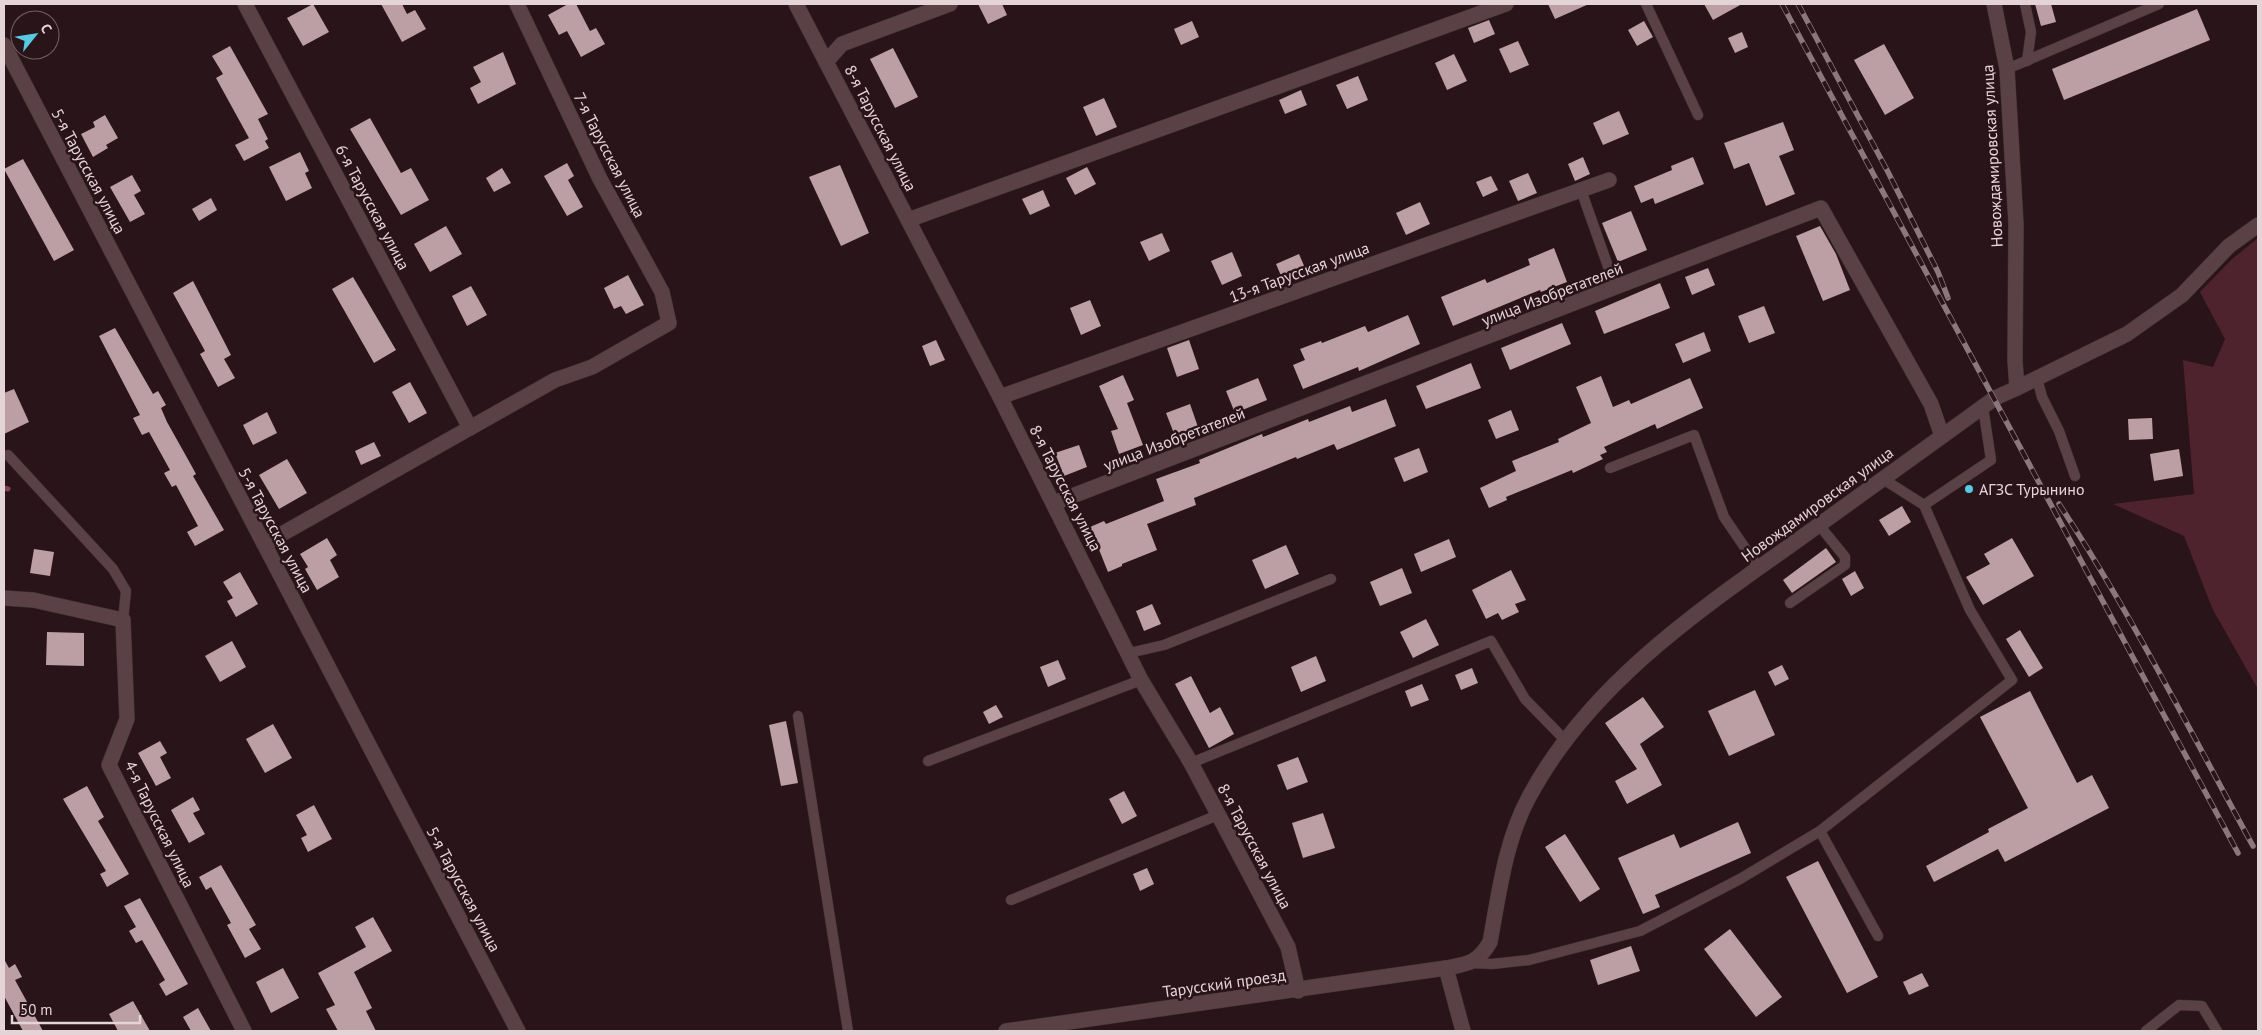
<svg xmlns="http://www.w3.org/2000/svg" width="2262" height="1035" font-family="'PT Sans',sans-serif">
	<rect width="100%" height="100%" fill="#291419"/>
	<polygon fill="#4f232e" points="2258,238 2258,689 2213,610 2184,536 2113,504 2194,494 2183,360 2213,367 2225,339 2200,292 2231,260"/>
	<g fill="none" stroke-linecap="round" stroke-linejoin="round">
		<polyline stroke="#844051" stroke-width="5" points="4,488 8,489"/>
	</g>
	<g fill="#bc9fa4">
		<polygon points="313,4 329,32 303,46 287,18"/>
		<polygon points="381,4 402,4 407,14 415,10 426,29 402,42"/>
		<polygon points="568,4 576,4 590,31 596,28 605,44 581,57 567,31 559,35 548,15"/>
		<polygon points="978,4 1002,4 1007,15 988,24"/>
		<polygon points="1548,4 1589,4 1555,19"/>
		<polygon points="1704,4 1742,4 1713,20"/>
		<polygon points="2035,4 2051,4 2056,22 2041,26"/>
		<polygon points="2197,9 2210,40 2064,100 2052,69"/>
		<polygon points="1489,20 1495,34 1474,43 1468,28"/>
		<polygon points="1192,21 1199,37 1181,45 1174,29"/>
		<polygon points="1644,21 1653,37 1637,46 1628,30"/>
		<polygon points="1742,32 1748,47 1735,53 1728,38"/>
		<polygon points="1518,41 1529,65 1510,73 1499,49"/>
		<polygon points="1884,44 1914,98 1885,115 1854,60"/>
		<polygon points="230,46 268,114 258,119 268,139 265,141 269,148 244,161 235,145 249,138 216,78 223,74 212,56"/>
		<polygon points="893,48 918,97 895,108 870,59"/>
		<polygon points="503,52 516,84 478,104 470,88 481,82 473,67"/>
		<polygon points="1454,54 1467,81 1447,90 1435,63"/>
		<polygon points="1358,76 1368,100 1347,109 1336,85"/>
		<polygon points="1301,90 1307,105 1285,114 1279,100"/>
		<polygon points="1104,98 1117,127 1096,136 1083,107"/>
		<polygon points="1619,111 1629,134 1603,145 1593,123"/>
		<polygon points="105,115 118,138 106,145 108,148 93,157 81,134 95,127 93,122"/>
		<polygon points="370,118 401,173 411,168 429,200 401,215 350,129"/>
		<polygon points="1783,122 1794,150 1779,156 1795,194 1766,206 1749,163 1734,169 1724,143"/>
		<polygon points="300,152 309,171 305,173 312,188 286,201 269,167"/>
		<polygon points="1583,157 1590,174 1575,181 1568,164"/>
		<polygon points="1693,157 1704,184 1655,204 1653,198 1641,203 1634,186 1672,170 1671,166"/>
		<polygon points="23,159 74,250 54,261 4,169"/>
		<polygon points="567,163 574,176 568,180 583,207 567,216 544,176"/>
		<polygon points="840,165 869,233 841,246 809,177"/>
		<polygon points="1087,167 1096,184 1075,195 1066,178"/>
		<polygon points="502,168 511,183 494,192 486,178"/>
		<polygon points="1528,173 1537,193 1518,201 1509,181"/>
		<polygon points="132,175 141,191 134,195 145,214 130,222 110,187"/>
		<polygon points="1491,176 1498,190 1483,197 1476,182"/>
		<polygon points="1043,190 1050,206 1030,215 1022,199"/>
		<polygon points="211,198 217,210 199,221 192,209"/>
		<polygon points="1420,202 1430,224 1406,235 1396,213"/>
		<polygon points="1631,211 1647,250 1618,262 1602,223"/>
		<polygon points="446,226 462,254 430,272 414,244"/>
		<polygon points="1820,226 1836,254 1850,290 1823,301 1796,236"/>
		<polygon points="1162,233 1170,251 1149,261 1140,242"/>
		<polygon points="1554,248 1567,282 1541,292 1540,290 1453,326 1441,297 1485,279 1487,283 1530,265 1528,259"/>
		<polygon points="1232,252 1242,276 1222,285 1211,261"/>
		<polygon points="1299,254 1305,268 1282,278 1276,264"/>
		<polygon points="1708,268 1715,285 1692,295 1685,277"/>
		<polygon points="628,275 644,305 626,314 621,306 614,309 604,288"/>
		<polygon points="353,277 396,350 374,363 332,289"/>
		<polygon points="193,281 231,355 224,359 235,378 218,387 200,354 205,351 173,293"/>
		<polygon points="1660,283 1670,308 1604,334 1595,311"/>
		<polygon points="471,286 487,315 467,326 452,296"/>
		<polygon points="1090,300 1101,326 1081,335 1070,308"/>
		<polygon points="1764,306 1775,333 1749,343 1738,316"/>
		<polygon points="1408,315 1420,344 1359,371 1358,367 1303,389 1293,365 1305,360 1300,349 1321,341 1322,343 1365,326 1368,332"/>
		<polygon points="1562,323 1571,344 1510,370 1501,348"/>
		<polygon points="115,328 153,394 158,391 166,405 161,408 167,422 190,463 196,474 193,476 224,530 195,546 187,532 198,526 176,485 172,487 164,473 170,470 149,432 142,435 133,418 140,415 99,336"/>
		<polygon points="1704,332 1711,351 1683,363 1675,344"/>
		<polygon points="936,340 945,360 930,366 922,346"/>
		<polygon points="1189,340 1199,369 1177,377 1167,348"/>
		<polygon points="1471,363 1481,388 1426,409 1416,386"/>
		<polygon points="1123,375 1134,400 1127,403 1143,445 1119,454 1111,431 1118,429 1099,386"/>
		<polygon points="1601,376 1613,407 1629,400 1631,404 1690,378 1703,408 1657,429 1655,424 1604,447 1607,452 1600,455 1603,459 1573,473 1572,470 1506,497 1507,500 1489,508 1480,488 1516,471 1512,461 1559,442 1558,439 1591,423 1576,387"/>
		<polygon points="1258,378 1267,400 1235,413 1226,391"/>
		<polygon points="410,382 427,413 409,423 392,392"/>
		<polygon points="14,389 29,422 4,434 4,393"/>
		<polygon points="1386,399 1396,426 1337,450 1334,444 1297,459 1296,457 1194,498 1196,505 1147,524 1157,550 1122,564 1122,566 1108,572 1090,527 1104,521 1106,524 1164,501 1156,479 1200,463 1199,460 1262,434 1263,437 1308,419 1309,422 1350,406 1352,412"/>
		<polygon points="1190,404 1198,427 1175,436 1166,413"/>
		<polygon points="1511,410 1519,430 1496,439 1488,420"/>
		<polygon points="267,412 277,433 253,445 243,425"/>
		<polygon points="2152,418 2153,439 2129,440 2128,419"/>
		<polygon points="374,442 381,456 361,465 355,451"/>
		<polygon points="1079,445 1087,467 1064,476 1055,453"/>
		<polygon points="1419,448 1428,472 1404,482 1394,458"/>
		<polygon points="2179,449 2183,476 2154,481 2150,454"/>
		<polygon points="287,459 307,493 279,509 259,475"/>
		<polygon points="1902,506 1911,522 1889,536 1879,520"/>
		<polygon points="327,538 337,555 330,560 339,577 317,590 305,569 308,567 300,554"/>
		<polygon points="2012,538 2034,576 1983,605 1966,577 1990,564 1984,554"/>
		<polygon points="1449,539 1456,557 1421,572 1414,554"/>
		<polygon points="1286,545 1299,574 1265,589 1252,560"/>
		<polygon points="1826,548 1836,562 1792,593 1783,580"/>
		<polygon points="34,549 54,552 50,576 30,573"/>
		<polygon points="1402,568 1412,593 1380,606 1370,582"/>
		<polygon points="1511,570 1526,600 1515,604 1519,612 1502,620 1498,613 1486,619 1472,590"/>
		<polygon points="1855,571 1864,588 1851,596 1842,579"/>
		<polygon points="240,572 258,604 236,617 227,601 233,598 223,582"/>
		<polygon points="1152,604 1161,624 1144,631 1136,611"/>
		<polygon points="1426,619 1439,645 1413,658 1400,632"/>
		<polygon points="2020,630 2043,668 2029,677 2006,639"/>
		<polygon points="47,632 84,633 84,666 46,665"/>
		<polygon points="232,641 246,667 220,682 205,656"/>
		<polygon points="1316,656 1326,681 1301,692 1291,667"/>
		<polygon points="1058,660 1066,679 1048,687 1040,667"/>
		<polygon points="1782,665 1789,679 1775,686 1768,672"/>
		<polygon points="1472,668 1478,683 1461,690 1455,675"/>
		<polygon points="1191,676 1210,713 1220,707 1234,734 1209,748 1175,684"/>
		<polygon points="1422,684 1429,700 1411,707 1405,691"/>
		<polygon points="1755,690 1775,735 1729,756 1708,711"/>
		<polygon points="2030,691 2077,783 2092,775 2109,808 2005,862 1998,849 1934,882 1926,866 1989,832 1988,829 2028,808 1980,717"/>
		<polygon points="1643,697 1664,727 1640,744 1662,785 1627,804 1615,781 1637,769 1605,723"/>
		<polygon points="996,705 1003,717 989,724 983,712"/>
		<polygon points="786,721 798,783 781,786 769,725"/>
		<polygon points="273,724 292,758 265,773 246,739"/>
		<polygon points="160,741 167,753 160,757 171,778 156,786 138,753"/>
		<polygon points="1298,757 1308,782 1287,790 1277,765"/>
		<polygon points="87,786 104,817 98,821 129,874 107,887 100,874 106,871 63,799"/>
		<polygon points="1124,791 1137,816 1122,824 1109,799"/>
		<polygon points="193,797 200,810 193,813 205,834 189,843 171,810"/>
		<polygon points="314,805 332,839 308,852 301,838 307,835 296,815"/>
		<polygon points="1323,813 1335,848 1303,858 1292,823"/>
		<polygon points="1738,822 1751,853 1655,895 1660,907 1643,914 1618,858 1674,834 1680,848"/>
		<polygon points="1565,834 1600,889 1580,902 1545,847"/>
		<polygon points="1818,861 1878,977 1847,993 1786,877"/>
		<polygon points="221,865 256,925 249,929 261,949 245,958 227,925 231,923 211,887 206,890 199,877"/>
		<polygon points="1147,868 1154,884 1140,891 1133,874"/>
		<polygon points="140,898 188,984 166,996 159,984 165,980 142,940 136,943 129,931 136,927 124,906"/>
		<polygon points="373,917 392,951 354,972 372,1008 366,1011 376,1031 338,1031 326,1009 335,1005 318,973 366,947 355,927"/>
		<polygon points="1730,929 1782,997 1756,1017 1704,949"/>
		<polygon points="1631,946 1640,971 1598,985 1590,960"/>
		<polygon points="4,959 9,968 15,964 22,977 15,980 43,1031 23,1031 4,996"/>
		<polygon points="283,968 299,998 271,1013 256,982"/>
		<polygon points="1922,973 1929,986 1909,995 1903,982"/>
		<polygon points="133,1001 150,1031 118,1031 109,1014"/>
		<polygon points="198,1008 211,1031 191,1031 183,1017"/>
	</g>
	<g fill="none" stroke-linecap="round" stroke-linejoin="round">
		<defs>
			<g id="lane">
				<polyline points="1646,4 1698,115"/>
				<polyline points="2025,4 2031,32 2027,61"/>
				<polyline points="2007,69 2159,4"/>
				<polyline points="1581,190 1616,289"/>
				<polyline points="2037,378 2042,397 2059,431 2075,476"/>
				<polyline points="8,455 113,569 126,591 123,620"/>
				<polyline points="1610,468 1694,435 1724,517 1758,567"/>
				<polyline points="1924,505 1991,460 1983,407"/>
				<polyline points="1790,603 1845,565 1845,557 1819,525"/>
				<polyline points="1129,653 1164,645 1331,579"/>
				<polyline points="798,716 848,1031"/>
				<polyline points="928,761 1141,680"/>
				<polyline points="1191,763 1491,641 1525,699 1565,740"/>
				<polyline points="1011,900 1218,815"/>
				<polyline points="1878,936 1820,831 2012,680 1970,610 1924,505 1883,479"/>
				<polyline points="1470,963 1492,964 1529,960 1640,931 1740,879 1820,831"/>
				<polyline points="2146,1031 2179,1005 2202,1006 2217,1031"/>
			</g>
			<g id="street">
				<polyline points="245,4 470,428"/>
				<polyline points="796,4 1000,397 1141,680 1191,763 1288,947 1298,991"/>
				<polyline points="4,45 518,1031"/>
				<polyline points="826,62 842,44 950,4"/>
				<polyline points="908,220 1506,4"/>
				<polyline points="2017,388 2127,334 2182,295 2229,246 2258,225"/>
				<polyline points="1000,397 1609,180"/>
				<polyline points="1054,503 1821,208 1931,404 1942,436"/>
				<polyline points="264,544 555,380 592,367 669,323 662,292 600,179 517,4"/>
				<polyline points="4,598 33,600 123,620 127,719 109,765 244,1031"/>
				<path d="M1463 1031 1446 968C1468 964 1478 963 1490 942 1499 894 1505 841 1529 797 1587 688 1693 614 1791 545 1860 496 1927 447 1995 398L2017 388 2015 361 2016 224 2007 69 1994 4"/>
			</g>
			<polyline id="secondary" points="1006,1031 1446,968"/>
		</defs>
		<use href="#lane" stroke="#3f3033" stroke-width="11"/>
		<use href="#street" stroke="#3f3033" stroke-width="16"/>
		<use href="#secondary" stroke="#3f3033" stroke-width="16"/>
		<use href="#lane" stroke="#594146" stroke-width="10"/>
		<use href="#street" stroke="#594146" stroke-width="15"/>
		<use href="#secondary" stroke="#594146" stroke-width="15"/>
		<defs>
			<g id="rail">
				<polyline points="1782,4 2238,853"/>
				<polyline points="1798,4 1888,172 1938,272 1948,298"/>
				<path d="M2059 504C2131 613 2190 731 2253 846"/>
			</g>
		</defs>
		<use href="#rail" stroke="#8a787c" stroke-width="5.5"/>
		<use href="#rail" stroke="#291419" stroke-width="4" stroke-dasharray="11" stroke-linecap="butt"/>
	</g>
	<circle fill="#58c9e3" stroke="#291419" stroke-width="2" cx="1969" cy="489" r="5"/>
	<g text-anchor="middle" stroke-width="5" stroke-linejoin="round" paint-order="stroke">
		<g font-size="16" fill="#e4d4d7" stroke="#291419">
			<text transform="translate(881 128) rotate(63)" y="6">8-я Тарусская улица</text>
			<text transform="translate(610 155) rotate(63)" y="6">7-я Тарусская улица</text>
			<text transform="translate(1992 156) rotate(-93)" y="6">Новождамировская улица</text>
			<text transform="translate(89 171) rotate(62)" y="6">5-я Тарусская улица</text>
			<text transform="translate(373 207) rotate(62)" y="6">6-я Тарусская улица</text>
			<text transform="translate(1299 272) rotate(-20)" y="6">13-я Тарусская улица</text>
			<text transform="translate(1552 294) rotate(-21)" y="6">улица Изобретателей</text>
			<text transform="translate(1174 439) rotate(-21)" y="6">улица Изобретателей</text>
			<text transform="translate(1066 488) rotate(63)" y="6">8-я Тарусская улица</text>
			<text transform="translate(1817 504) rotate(-36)" y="6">Новождамировская улица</text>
			<text transform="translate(276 530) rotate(62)" y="6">5-я Тарусская улица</text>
			<text transform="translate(160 824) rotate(64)" y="6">4-я Тарусская улица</text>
			<text transform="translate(1255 846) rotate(62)" y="6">8-я Тарусская улица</text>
			<text transform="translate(464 889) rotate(62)" y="6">5-я Тарусская улица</text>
			<text transform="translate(1224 983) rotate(-8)" y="6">Тарусский проезд</text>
		</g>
		<g font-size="16" fill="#e4d4d7" stroke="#291419" text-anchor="start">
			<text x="1979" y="495">АГЗС Турынино</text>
		</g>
	</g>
	<rect width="2262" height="1035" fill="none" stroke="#e4d4d7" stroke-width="10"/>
	<g transform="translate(35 35) rotate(60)"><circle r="24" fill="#291419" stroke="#746165"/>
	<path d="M0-4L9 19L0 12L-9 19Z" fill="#58c9e3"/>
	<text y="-8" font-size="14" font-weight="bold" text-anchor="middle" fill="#e4d4d7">С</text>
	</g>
	<path d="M12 1015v8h128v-8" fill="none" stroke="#e4d4d7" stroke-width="2.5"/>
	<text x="20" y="1015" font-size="15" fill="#e4d4d7" stroke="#291419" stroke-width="4" paint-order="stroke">50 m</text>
</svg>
